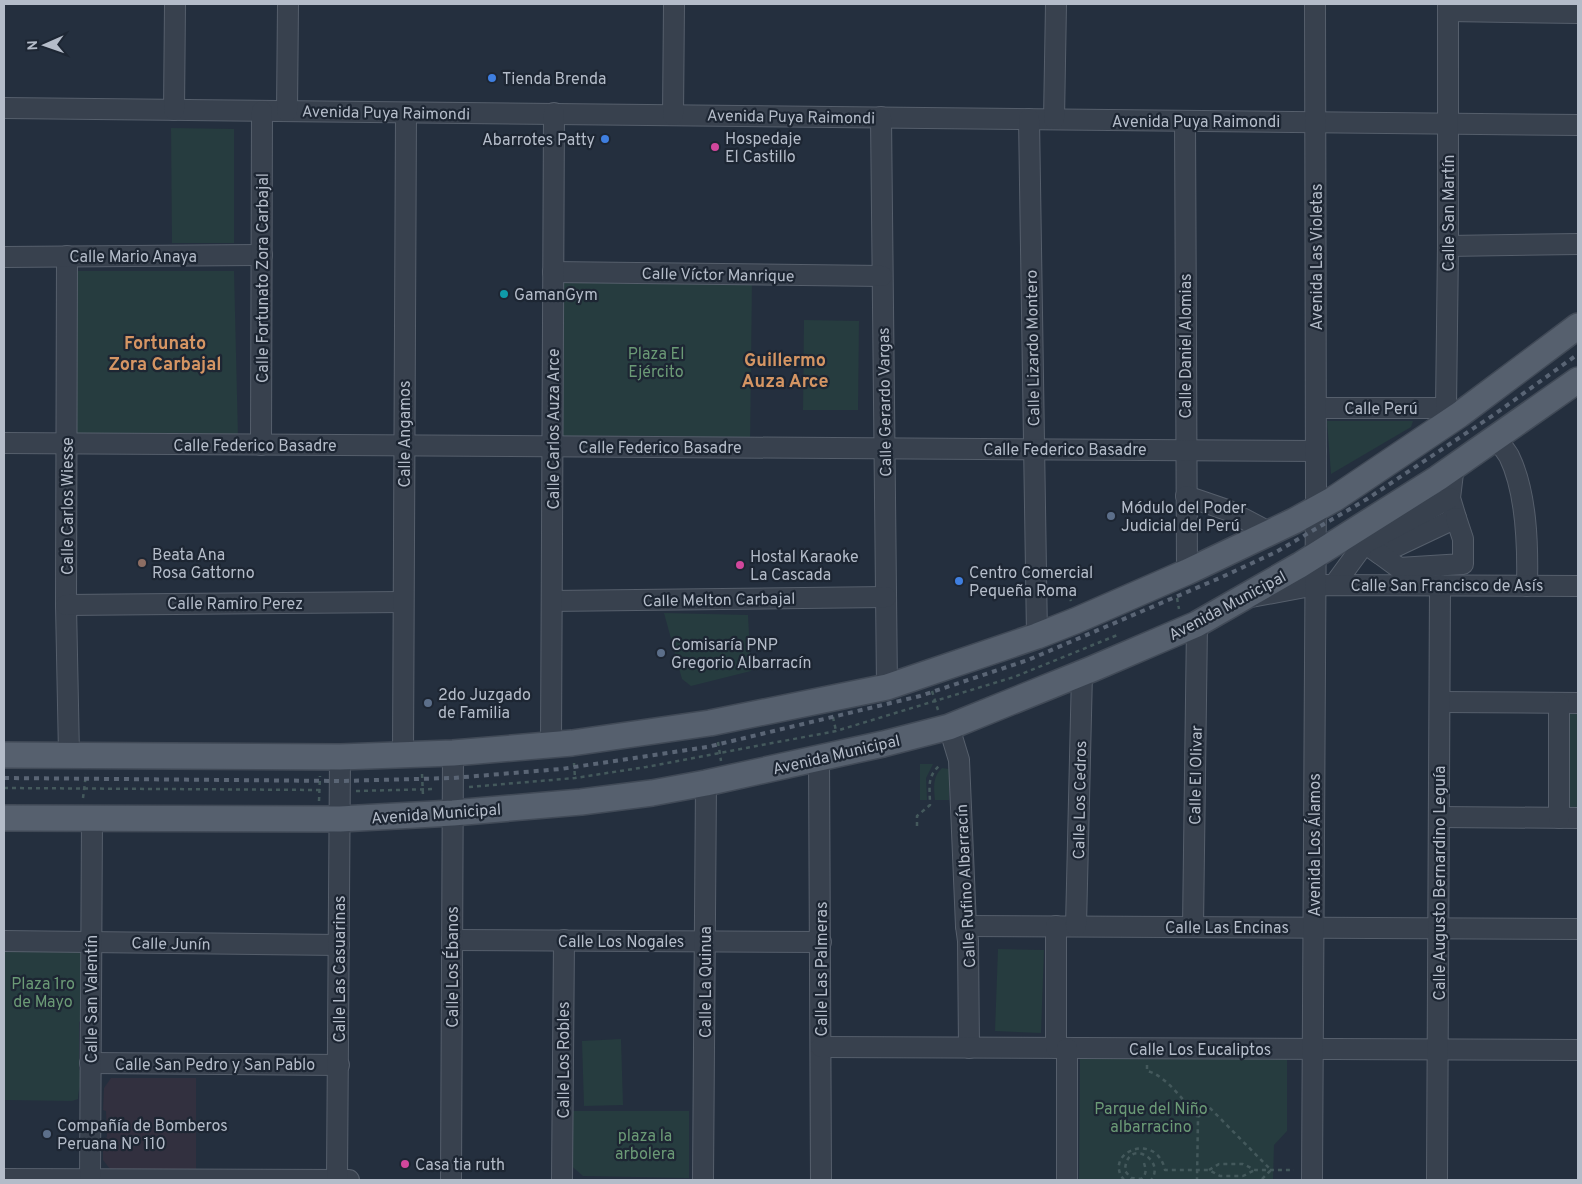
<svg xmlns="http://www.w3.org/2000/svg" width="1582" height="1184" font-family="Overpass,sans-serif">
	<rect width="100%" height="100%" fill="#242f3e"/>
	<polygon fill="#32303f" points="111,1078 196,1078 196,1169 110,1169 103,1160 103,1139 107,1137 106,1111 103,1110 104,1088"/>
	<g fill="#263c3f">
		<polygon points="171,128 234,129 234,243 172,243"/>
		<polygon points="71,271 234,271 238,437 73,435"/>
		<polygon points="563,280 752,282 750,446 560,443"/>
		<polygon points="804,320 859,321 858,410 803,410"/>
		<polygon points="1327,421 1413,421 1411,427 1331,474"/>
		<polygon points="664,613 748,615 751,671 691,686 682,679"/>
		<polygon points="1569,713 1578,713 1578,811 1567,808 1566,718"/>
		<polygon points="920,764 933,764 926,778 927,800 920,800"/>
		<path d="M942 768 949 769V800H935C934 788 932 777 942 768Z"/>
		<path d="M17 948H77L83 954V1019L79 1022V1069L82 1073C82 1083 78 1089 78 1099L72 1101 4 1100V951H13Z"/>
		<polygon points="998,949 1044,950 1041,1033 995,1031"/>
		<polygon points="621,1039 623,1105 584,1106 582,1041"/>
		<polygon points="1080,1057 1287,1058 1287,1131 1274,1145 1273,1180 1079,1180"/>
		<polygon points="566,1111 689,1111 689,1178 583,1176 567,1162"/>
	</g>
	<g fill="none" stroke-linecap="round" stroke-linejoin="round">
		<defs>
			<g id="minor">
				<polyline points="1448,11 1578,13"/>
				<polyline points="4,108 1578,125"/>
				<polyline points="174,110 175,4"/>
				<polyline points="287,111 288,4"/>
				<polyline points="673,115 674,4"/>
				<polyline points="881,117 887,687"/>
				<polyline points="1029,119 1037,636"/>
				<polyline points="1054,119 1056,4"/>
				<polyline points="1185,121 1187,572"/>
				<polyline points="1448,246 1578,244"/>
				<polyline points="67,256 66,605 69,755"/>
				<polyline points="4,257 262,255"/>
				<polyline points="553,272 882,276"/>
				<polyline points="1316,408 1446,408 1457,414"/>
				<polyline points="1446,408 1448,246 1448,4"/>
				<path d="M1496 437C1500 443 1505 450 1509 456 1527 493 1528 546 1527 586"/>
				<polyline points="4,443 1316,451"/>
				<polyline points="261,445 262,111"/>
				<polyline points="1186,496 1227,510 1269,532"/>
				<polyline points="1350,533 1380,554 1456,518 1450,498 1454,465"/>
				<polyline points="1380,554 1399,568 1463,564 1463,539 1456,518"/>
				<polyline points="1334,585 1364,544 1450,498"/>
				<polyline points="1251,597 1316,585 1578,586"/>
				<polyline points="552,601 886,597"/>
				<polyline points="66,605 403,602"/>
				<polyline points="1440,702 1578,703"/>
				<polyline points="949,727 959,760 966,926 968,941 969,1048"/>
				<polyline points="551,745 554,113"/>
				<polyline points="403,755 406,113"/>
				<polyline points="819,757 821,1180"/>
				<polyline points="1439,817 1578,818"/>
				<polyline points="1559,818 1559,703"/>
				<polyline points="966,926 1578,929"/>
				<polyline points="1076,926 1082,673"/>
				<polyline points="1193,927 1197,624"/>
				<polyline points="452,940 821,942"/>
				<polyline points="4,941 339,945"/>
				<polyline points="821,1047 1578,1050"/>
				<polyline points="1056,1048 1056,926"/>
				<polyline points="90,1063 339,1065"/>
				<polyline points="4,1179 349,1180"/>
				<polyline points="90,1180 92,819"/>
				<polyline points="337,1180 340,757"/>
				<polyline points="451,1180 453,753"/>
				<polyline points="562,1180 564,940"/>
				<polyline points="703,1180 706,783"/>
				<polyline points="1067,1180 1067,1048"/>
				<polyline points="1312,1180 1316,492 1315,4"/>
				<polyline points="1437,1180 1440,585"/>
			</g>
			<g id="major">
				<polyline points="4,755 340,757 453,753 572,743 710,723 887,687 1037,636 1075,621 1187,572 1294,521 1334,499 1459,415 1578,326"/>
				<polyline points="4,818 340,819 453,813 581,802 652,793 706,783 883,744 949,727 1092,669 1197,624 1300,565 1438,478 1578,380"/>
			</g>
		</defs>
		<use href="#minor" stroke="#565f6c" stroke-width="22"/>
		<use href="#major" stroke="#414a57" stroke-width="28"/>
		<g stroke="#44595c" stroke-width="2.5" stroke-dasharray="4 4" stroke-linecap="butt">
			<polyline points="1068,592 1071,601"/>
			<polyline points="1177,598 1179,609"/>
			<polyline points="932,691 938,710"/>
			<polyline points="833,717 836,731"/>
			<polyline points="718,742 721,761"/>
			<polyline points="574,763 575,778"/>
			<polyline points="422,774 423,796"/>
			<polyline points="469,787 575,778 646,767 836,731 1014,677 1120,634"/>
			<polyline points="4,788 323,790"/>
			<polyline points="356,791 436,789"/>
			<polyline points="83,798 86,774"/>
			<polyline points="319,801 320,776"/>
			<path d="M917 826V816L930 805C930 787 926 777 941 764"/>
			<path d="M1147 1065V1071C1166 1075 1185 1103 1198 1117L1197 1180"/>
			<polyline points="1198,1117 1209,1107 1271,1170 1261,1180"/>
			<path d="M1144 1163C1146 1170 1147 1174 1141 1179L1131 1178 1125 1171C1126 1136 1167 1160 1151 1180"/>
			<polyline points="1209,1170 1219,1164 1243,1164 1255,1170 1294,1170"/>
			<path d="M1124 1180C1102 1153 1156 1130 1165 1170H1209L1220 1176H1243L1255 1170"/>
		</g>
		<use href="#minor" stroke="#38414e" stroke-width="20"/>
		<use href="#major" stroke="#56606e" stroke-width="25"/>
		<polyline stroke="#5a6575" stroke-width="4" stroke-dasharray="5 5" stroke-linecap="butt" points="4,778 340,781 453,778 561,769 707,747 920,696 1028,660 1222,577 1276,552 1367,499 1495,414 1578,354"/>
	</g>
	<g fill="#3f7fe0" stroke="#1d2633" stroke-width="2">
		<circle cx="492" cy="78" r="5"/>
		<circle cx="605" cy="139" r="5"/>
		<circle cx="959" cy="581" r="5"/>
	</g>
	<g fill="#d1479c" stroke="#1d2633" stroke-width="2">
		<circle cx="715" cy="147" r="5"/>
		<circle cx="740" cy="565" r="5"/>
		<circle cx="405" cy="1164" r="5"/>
	</g>
	<circle fill="#0f9aa8" stroke="#1d2633" stroke-width="2" cx="504" cy="294" r="5"/>
	<g fill="#5c6f8a" stroke="#1d2633" stroke-width="2">
		<circle cx="1111" cy="516" r="5"/>
		<circle cx="661" cy="653" r="5"/>
		<circle cx="428" cy="703" r="5"/>
		<circle cx="47" cy="1134" r="5"/>
	</g>
	<circle fill="#8d6e63" stroke="#1d2633" stroke-width="2" cx="142" cy="563" r="5"/>
	<g text-anchor="middle" stroke-width="4.5" stroke-linejoin="round" paint-order="stroke">
		<g font-size="16" fill="#b4bcc9" stroke="#1d2633" text-anchor="start">
			<text x="502" y="84">Tienda Brenda</text>
			<text x="725" y="144">Hospedaje<tspan x="725" dy="18">El Castillo</tspan></text>
			<text x="595" y="145" text-anchor="end">Abarrotes Patty</text>
			<text x="514" y="300">GamanGym</text>
			<text x="1121" y="513">Módulo del Poder<tspan x="1121" dy="18">Judicial del Perú</tspan></text>
			<text x="152" y="560">Beata Ana<tspan x="152" dy="18">Rosa Gattorno</tspan></text>
			<text x="750" y="562">Hostal Karaoke<tspan x="750" dy="18">La Cascada</tspan></text>
			<text x="969" y="578">Centro Comercial<tspan x="969" dy="18">Pequeña Roma</tspan></text>
			<text x="671" y="650">Comisaría PNP<tspan x="671" dy="18">Gregorio Albarracín</tspan></text>
			<text x="438" y="700">2do Juzgado<tspan x="438" dy="18">de Familia</tspan></text>
			<text x="57" y="1131">Compañía de Bomberos<tspan x="57" dy="18">Peruana Nº 110</tspan></text>
			<text x="415" y="1170">Casa tia ruth</text>
		</g>
		<g font-size="16" fill="#b4bcc9" stroke="#1d2633">
			<text transform="translate(386 112) rotate(1)" y="6">Avenida Puya Raimondi</text>
			<text transform="translate(791 116) rotate(1)" y="6">Avenida Puya Raimondi</text>
			<text x="1196" y="127">Avenida Puya Raimondi</text>
			<text transform="translate(1448 213) rotate(-90)" y="6">Calle San Martín</text>
			<text x="133" y="262">Calle Mario Anaya</text>
			<text transform="translate(1316 257) rotate(-90)" y="6">Avenida Las Violetas</text>
			<text transform="translate(718 274) rotate(1)" y="6">Calle Víctor Manrique</text>
			<text transform="translate(262 278) rotate(-90)" y="6">Calle Fortunato Zora Carbajal</text>
			<text transform="translate(1185 346) rotate(-90)" y="6">Calle Daniel Alomias</text>
			<text transform="translate(1032 348) rotate(-91)" y="6">Calle Lizardo Montero</text>
			<text transform="translate(884 402) rotate(-91)" y="6">Calle Gerardo Vargas</text>
			<text x="1381" y="414">Calle Perú</text>
			<text transform="translate(553 429) rotate(-90)" y="6">Calle Carlos Auza Arce</text>
			<text transform="translate(404 434) rotate(-90)" y="6">Calle Angamos</text>
			<text x="255" y="451">Calle Federico Basadre</text>
			<text x="660" y="453">Calle Federico Basadre</text>
			<text x="1065" y="455">Calle Federico Basadre</text>
			<text transform="translate(67 506) rotate(-90)" y="6">Calle Carlos Wiesse</text>
			<text x="1447" y="591">Calle San Francisco de Asís</text>
			<text transform="translate(719 599) rotate(-1)" y="6">Calle Melton Carbajal</text>
			<text x="235" y="609">Calle Ramiro Perez</text>
			<text transform="translate(1227 605) rotate(-28)" y="6">Avenida Municipal</text>
			<text transform="translate(836 754) rotate(-13)" y="6">Avenida Municipal</text>
			<text transform="translate(1195 775) rotate(-89)" y="6">Calle El Olivar</text>
			<text transform="translate(1079 800) rotate(-89)" y="6">Calle Los Cedros</text>
			<text transform="translate(436 813) rotate(-4)" y="6">Avenida Municipal</text>
			<text transform="translate(1314 845) rotate(-90)" y="6">Avenida Los Álamos</text>
			<text transform="translate(1439 883) rotate(-90)" y="6">Calle Augusto Bernardino Leguía</text>
			<text transform="translate(965 886) rotate(-93)" y="6">Calle Rufino Albarracín</text>
			<text x="1227" y="933">Calle Las Encinas</text>
			<text x="621" y="947">Calle Los Nogales</text>
			<text transform="translate(171 943) rotate(1)" y="6">Calle Junín</text>
			<text transform="translate(452 967) rotate(-90)" y="6">Calle Los Ébanos</text>
			<text transform="translate(339 969) rotate(-90)" y="6">Calle Las Casuarinas</text>
			<text transform="translate(821 969) rotate(-90)" y="6">Calle Las Palmeras</text>
			<text transform="translate(705 982) rotate(-90)" y="6">Calle La Quinua</text>
			<text transform="translate(91 999) rotate(-90)" y="6">Calle San Valentín</text>
			<text x="1200" y="1055">Calle Los Eucaliptos</text>
			<text transform="translate(563 1060) rotate(-90)" y="6">Calle Los Robles</text>
			<text x="215" y="1070">Calle San Pedro y San Pablo</text>
		</g>
		<g font-size="16" fill="#6b9a76" stroke="#1d2633">
			<text x="656" y="359">Plaza El<tspan x="656" dy="18">Ejército</tspan></text>
			<text x="43" y="989">Plaza 1ro<tspan x="43" dy="18">de Mayo</tspan></text>
			<text x="1151" y="1114">Parque del Niño<tspan x="1151" dy="18">albarracino</tspan></text>
			<text x="645" y="1141">plaza la<tspan x="645" dy="18">arbolera</tspan></text>
		</g>
		<g font-size="18" font-weight="bold" fill="#d59563" stroke="#1d2633">
			<text x="165" y="349">Fortunato<tspan x="165" dy="21">Zora Carbajal</tspan></text>
			<text x="785" y="366">Guillermo<tspan x="785" dy="21">Auza Arce</tspan></text>
		</g>
	</g>
	<rect width="1582" height="1184" fill="none" stroke="#b4bcc9" stroke-width="10"/>
	<g transform="translate(45 45) rotate(268)" stroke="#1d2633" stroke-width="4" paint-order="stroke">
	<path d="M0-4L9 19L0 12L-9 19Z" fill="#b4bcc9"/>
	<text y="-8" font-size="14" font-weight="bold" text-anchor="middle" fill="#b4bcc9">N</text>
	</g>
</svg>
